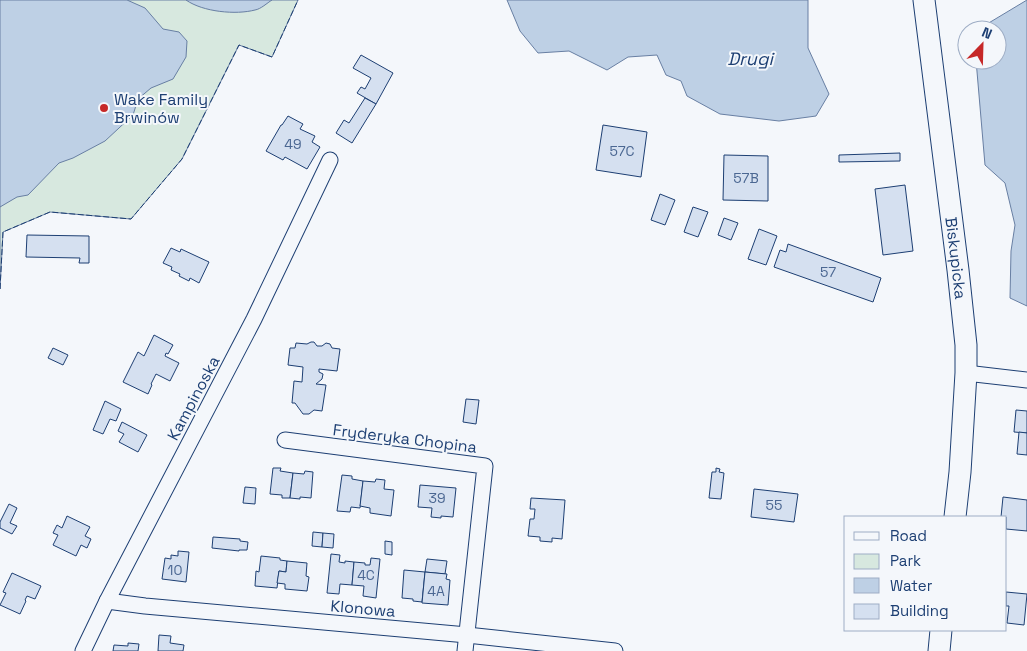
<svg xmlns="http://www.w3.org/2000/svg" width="1027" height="651" font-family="'Space Grotesk',sans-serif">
	<rect width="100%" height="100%" fill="#f4f7fb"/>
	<polygon fill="#d7e8df" stroke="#687fa3" points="0,0 298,0 272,57 239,45 182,159 131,219 50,212 3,232 0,289"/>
	<g fill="#bed0e5" stroke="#687fa3">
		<polygon points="0,0 127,0 145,8 163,29 179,32 187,41 186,57 173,79 151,88 138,99 133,115 105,141 73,158 59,163 28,195 17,197 0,207"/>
		<path d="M186 0H272C267 3 261 9 255 10 236 15 203 12 186 0Z"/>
		<polygon points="507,0 808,0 808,48 829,94 816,116 779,121 720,114 687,96 681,81 666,75 657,55 628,57 607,70 569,51 538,53 520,31"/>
		<polygon points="1027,0 1027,306 1010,298 1011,251 1015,225 1005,183 985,165 976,60 997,60 997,30 977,30"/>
	</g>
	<g fill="#d5e0f0" stroke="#1d3f73">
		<polygon points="361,55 393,73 376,104 357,93 361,87 365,89 371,78 353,68"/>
		<polygon points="365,98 376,104 352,143 336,133 344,120 349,123"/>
		<polygon points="288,116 303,124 300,129 315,136 312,142 320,147 307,169 285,157 283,160 266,151 281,125 282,125"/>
		<polygon points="603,125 647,132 641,177 596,170"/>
		<polygon points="900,153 900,161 839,162 839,155"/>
		<polygon points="724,155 768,156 768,201 723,200"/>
		<polygon points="905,185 913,251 883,255 875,189"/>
		<polygon points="660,194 675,200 665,225 651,220"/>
		<polygon points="693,207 708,212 698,237 684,232"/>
		<polygon points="724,218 738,223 731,240 718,235"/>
		<polygon points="759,229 777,236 766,265 748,259"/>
		<polygon points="27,235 89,236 89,263 79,263 80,258 26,257"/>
		<polygon points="788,244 881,278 873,302 774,267 780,250 786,252"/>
		<polygon points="171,248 180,252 181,249 209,262 199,283 190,278 189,281 179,276 180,274 171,270 172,267 163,263"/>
		<polygon points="154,335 173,345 168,354 166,353 165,356 179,363 170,381 156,374 151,384 152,385 148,394 123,382 138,352 144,356"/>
		<polygon points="311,342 314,342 317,346 322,346 326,343 330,344 332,348 340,349 337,371 319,369 319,372 323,374 322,379 316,384 326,385 322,411 314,410 309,414 303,414 295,403 292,403 294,381 302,382 303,367 288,365 290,348 295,348 296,343 307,344"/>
		<polygon points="53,348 68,355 63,365 48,358"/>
		<polygon points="466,399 479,400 476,424 463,422"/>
		<polygon points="105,401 121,409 116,421 110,419 103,434 93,430"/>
		<polygon points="1016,410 1027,411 1027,433 1014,432"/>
		<polygon points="122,422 147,435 138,452 119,442 124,434 118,431"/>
		<polygon points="1019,432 1027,433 1027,455 1017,454"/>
		<polygon points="273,468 281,468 280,471 293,473 290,498 282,498 282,495 270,494"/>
		<polygon points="716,468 720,469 719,472 724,473 721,499 709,498 712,472 716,472"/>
		<polygon points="305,471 313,472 311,498 300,497 300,499 290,498 293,473 304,474"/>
		<polygon points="342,475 352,476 352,479 363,481 360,508 351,507 350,512 337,511"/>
		<polygon points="376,479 385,480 384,489 394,490 391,516 370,513 370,508 360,506 363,481 375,482"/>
		<polygon points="420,485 456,488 453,517 441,516 441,518 431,517 432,508 418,507"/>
		<polygon points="245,487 256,488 255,504 243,503"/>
		<polygon points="754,489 798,494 794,522 751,517"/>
		<polygon points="1003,497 1027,500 1027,531 1006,529 1006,517 1001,517"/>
		<polygon points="531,498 565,500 562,539 552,538 552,542 540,541 540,537 528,536 530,519 534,519 535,509 530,509"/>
		<polygon points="9,504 17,508 10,523 17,526 12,534 0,528 0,522"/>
		<polygon points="67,516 90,527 85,536 91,539 87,548 81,545 76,556 53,545 58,535 53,533 57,525 62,528"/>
		<polygon points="313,532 323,533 322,547 312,546"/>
		<polygon points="323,533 334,534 333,548 322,547"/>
		<polygon points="213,537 240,539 240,541 248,542 247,550 239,550 239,551 212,548"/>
		<polygon points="385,541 392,542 392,555 385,554"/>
		<polygon points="178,551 189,552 186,582 162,579 165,558 171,559 171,555 178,556"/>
		<polygon points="331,554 340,555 339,562 345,563 345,561 354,562 352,585 340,584 339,594 327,593"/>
		<polygon points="261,556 280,558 280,560 287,561 286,572 279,571 277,588 255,586 256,571 259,572"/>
		<polygon points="371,558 380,559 376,598 363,596 364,586 352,585 354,562 365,563 365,565 370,565"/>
		<polygon points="427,559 447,561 445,574 425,572"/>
		<polygon points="287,561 307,563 306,576 309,577 307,591 285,589 285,584 277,583 279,571 286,572"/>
		<polygon points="404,570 425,572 422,602 413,601 413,599 402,598"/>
		<polygon points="425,572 447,574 446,579 450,580 448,605 422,603"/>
		<polygon points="12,573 41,586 35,599 27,596 25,600 26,601 20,614 0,605 6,593 3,592"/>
		<polygon points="1006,592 1027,594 1024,625 1007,623 1009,606 1006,606"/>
		<polygon points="159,635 171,636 170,643 184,645 183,651 158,651"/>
		<polygon points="128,643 139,644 138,651 113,651 114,645 128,646"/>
	</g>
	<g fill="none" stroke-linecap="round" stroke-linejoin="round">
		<defs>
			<g id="minor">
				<polyline points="966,373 1027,380"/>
				<polyline points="285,440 485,466 465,651"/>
				<polyline points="107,601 145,606 467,635 615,651"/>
				<polyline points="83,651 107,601 254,319 330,160"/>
			</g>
			<g id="secondary">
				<path id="s1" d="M924 0 958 270 966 345V373L960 472 955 517"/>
				<polyline points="939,651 941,630"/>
			</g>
		</defs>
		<use href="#minor" stroke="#1d3f73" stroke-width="17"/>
		<use href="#secondary" stroke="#1d3f73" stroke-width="23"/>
		<use href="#minor" stroke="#f4f7fb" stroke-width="15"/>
		<use href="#secondary" stroke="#f4f7fb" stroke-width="21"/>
		<polyline stroke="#1d3f73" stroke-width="1" stroke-dasharray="6 2.5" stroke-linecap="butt" points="0,289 3,232 50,212 131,219 182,159 239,45 272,57 298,0"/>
	</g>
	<circle fill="#c62828" stroke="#f4f7fb" stroke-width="2" cx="104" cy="108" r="5"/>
	<g text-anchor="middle" stroke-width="4" stroke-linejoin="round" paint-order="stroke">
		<g font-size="14" fill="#4b6792">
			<text x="293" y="149">49</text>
			<text x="622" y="156">57C</text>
			<text x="746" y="183">57B</text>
			<text x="828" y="277">57</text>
			<text x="437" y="503">39</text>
			<text x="774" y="510">55</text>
			<text x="175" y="575">10</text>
			<text x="366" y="580">4C</text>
			<text x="436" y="596">4A</text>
		</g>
		<g font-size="16" fill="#1d3f73" stroke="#f4f7fb" text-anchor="start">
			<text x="114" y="105">Wake Family<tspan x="114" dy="18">Brwinów</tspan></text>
		</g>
		<g font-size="16" fill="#1d3f73" stroke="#f4f7fb">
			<text dy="6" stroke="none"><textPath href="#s1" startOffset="260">Biskupicka</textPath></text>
			<text transform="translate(193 398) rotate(-62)" y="6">Kampinoska</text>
			<text transform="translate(405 438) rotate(7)" y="6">Fryderyka Chopina</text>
			<text transform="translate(363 608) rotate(5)" y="6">Klonowa</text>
		</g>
		<g font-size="18" font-style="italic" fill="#1d3f73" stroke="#f4f7fb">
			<text x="750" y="65">Drugi</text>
		</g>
	</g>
	<rect x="844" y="516" width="162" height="115" fill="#f4f7fb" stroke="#9eadc5"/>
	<rect x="854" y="532" width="25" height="8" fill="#f4f7fb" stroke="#9eadc5"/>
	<text x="890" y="541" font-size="15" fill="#1d3f73">Road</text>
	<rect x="854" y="554" width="25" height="15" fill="#d7e8df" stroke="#9eadc5"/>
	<text x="890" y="566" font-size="15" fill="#1d3f73">Park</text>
	<rect x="854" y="578" width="25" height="15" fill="#bed0e5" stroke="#9eadc5"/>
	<text x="890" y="591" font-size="15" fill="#1d3f73">Water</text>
	<rect x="854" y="604" width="25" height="15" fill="#d5e0f0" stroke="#9eadc5"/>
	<text x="890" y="616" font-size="15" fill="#1d3f73">Building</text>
	<g transform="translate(982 45) rotate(23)"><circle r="24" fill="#f4f7fb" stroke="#9eadc5"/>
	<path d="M0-4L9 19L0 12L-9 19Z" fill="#c62828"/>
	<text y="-8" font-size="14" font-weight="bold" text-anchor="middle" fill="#1d3f73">N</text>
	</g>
</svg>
